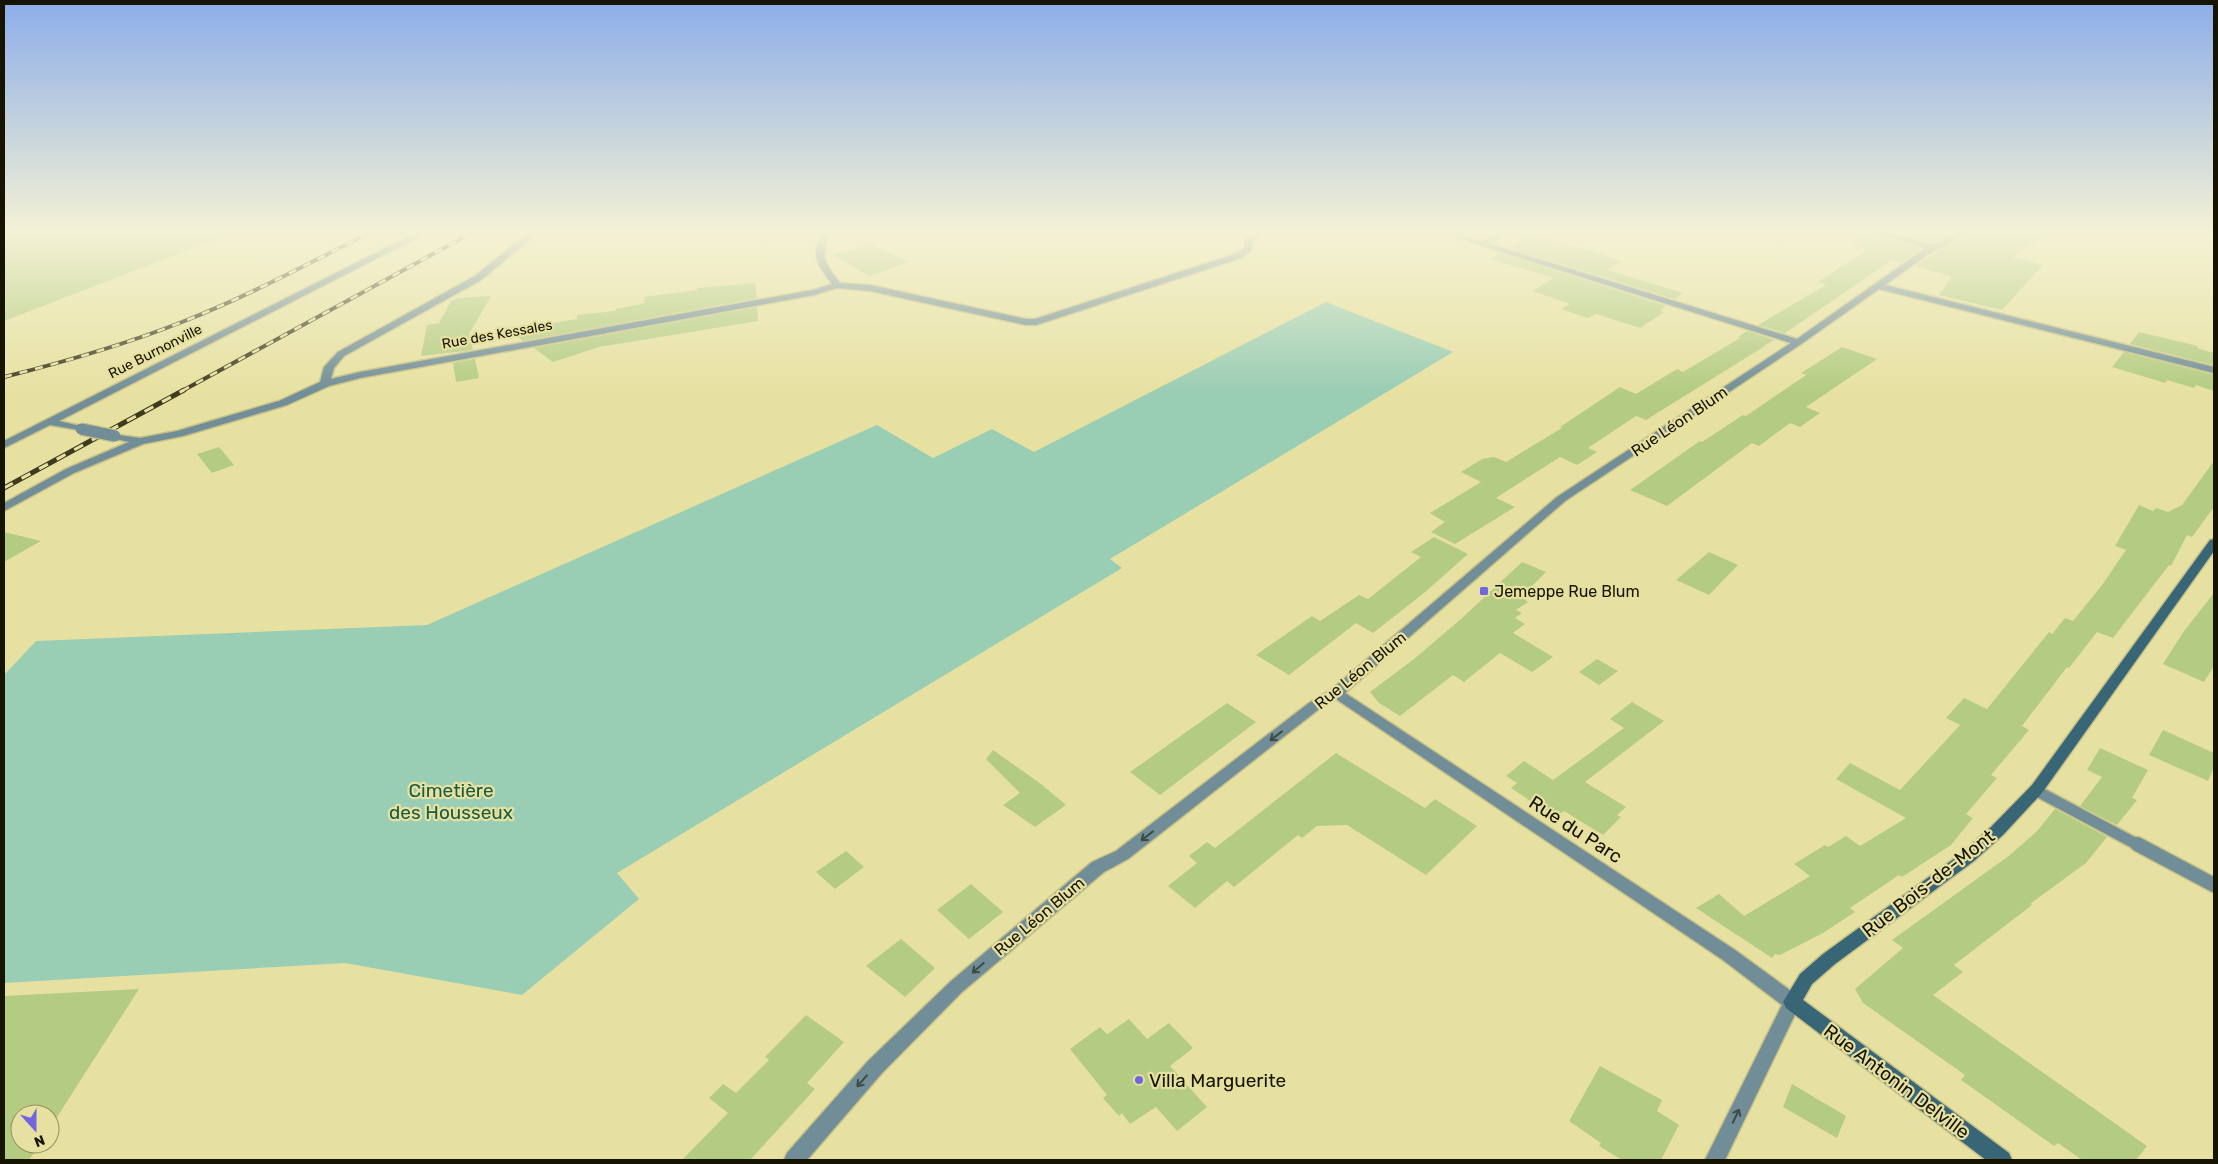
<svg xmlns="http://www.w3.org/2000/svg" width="2218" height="1164" font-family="Rubik,sans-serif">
	<rect width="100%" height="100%" fill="#e7e1a1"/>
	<polygon fill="#99cdb4" points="1326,302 1453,352 1110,559 1122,568 617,873 639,899 522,995 345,963 4,983 4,675 36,641 427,625 877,425 933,458 992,429 1034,452"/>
	<g fill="#b4cc82">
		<polygon points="4,230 235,230 235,232 4,321"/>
		<polygon points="1887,230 1956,230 1933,243"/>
		<polygon points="1974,230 2057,230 2012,257 2043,265 2002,310 1939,295 1952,277 1915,266"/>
		<polygon points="1866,233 1922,249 1901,263 1892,260 1785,333 1758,325 1826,285 1818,282 1867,250 1851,245"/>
		<polygon points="1533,234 1622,261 1607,270 1683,293 1675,299 1509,248"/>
		<polygon points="870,244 909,262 869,276 833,255"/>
		<polygon points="1500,253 1666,306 1660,311 1664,312 1640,328 1596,314 1588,318 1561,309 1570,304 1532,291 1554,278 1490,259"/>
		<polygon points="755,283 757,298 523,341 509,330 577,319 577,315 615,311 616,309 645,303 644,297 697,290 697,288"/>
		<polygon points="491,296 469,334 473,350 421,356 427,325 439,323 451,301 458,298"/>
		<polygon points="757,307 758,321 599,347 553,362 534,348"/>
		<polygon points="1747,331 1774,340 1764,346 1738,337"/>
		<polygon points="2139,332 2198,346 2197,348 2214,353 2214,365 2130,344"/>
		<polygon points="1740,338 1765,346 1646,420 1636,416 1588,448 1597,452 1577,465 1560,457 1496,498 1515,507 1455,544 1431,532 1445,522 1430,513 1481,482 1461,472 1482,459 1494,457 1506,462 1562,428 1560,427 1620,387 1636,394 1677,369 1683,372"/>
		<polygon points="1842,347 1877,359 1806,407 1820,413 1800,427 1790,423 1759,446 1752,443 1667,506 1630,490 1700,441 1702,442 1743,415 1746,416 1806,375 1801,373"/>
		<polygon points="2124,352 2214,375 2214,391 2196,385 2194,388 2167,380 2165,383 2112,367"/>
		<polygon points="475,359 479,378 456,382 453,363"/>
		<polygon points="219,447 234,465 212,473 197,454"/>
		<polygon points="2214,461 2214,507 2192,537 2187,535 2171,566 2169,565 2113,638 2097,632 2069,668 2067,667 2022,726 2029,730 1991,775 1997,778 1966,814 1973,818 1951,845 1902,877 1899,875 1850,908 1855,912 1823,933 1780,955 1775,954 1772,958 1696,908 1719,894 1744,916 1810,876 1794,864 1825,845 1828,847 1846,836 1860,846 1906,818 1836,779 1850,763 1900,790 1960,725 1946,718 1964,698 1987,709 2049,632 2052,634 2065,618 2073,621 2102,585 2126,550 2115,546 2139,505 2153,511 2156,508 2168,512 2182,505"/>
		<polygon points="4,532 41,541 4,562"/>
		<polygon points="1434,537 1468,554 1424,593 1373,633 1356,623 1289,675 1256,655 1312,616 1320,621 1359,595 1368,599 1421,557 1411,552"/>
		<polygon points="1709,552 1738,565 1709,595 1676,580"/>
		<polygon points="1522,562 1546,572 1521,597 1528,602 1516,610 1522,613 1515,618 1525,624 1513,633 1553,657 1532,672 1500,653 1464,682 1453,675 1400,716 1379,703 1370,692 1414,659 1461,619"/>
		<polygon points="2214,593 2214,666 2204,682 2163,664 2184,631"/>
		<polygon points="1597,659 1618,671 1599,685 1579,672"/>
		<polygon points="1632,702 1664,721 1585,782 1626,807 1617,815 1621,817 1603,835 1564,811 1556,818 1511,788 1517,783 1506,776 1524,761 1553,780 1624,728 1610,719"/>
		<polygon points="1227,703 1256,722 1160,795 1130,772"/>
		<polygon points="2163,730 2214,753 2214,767 2208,781 2149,755"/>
		<polygon points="2100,748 2148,770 2132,798 2137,800 2117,825 2080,806 2102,777 2087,770"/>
		<polygon points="993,750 1041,784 1066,805 1035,827 1003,805 1020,793 986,759"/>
		<polygon points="1336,753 1425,808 1435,799 1477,826 1426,875 1347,825 1317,826 1302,838 1298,835 1234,887 1227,881 1195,908 1168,886 1197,863 1189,856 1207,842 1215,848"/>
		<polygon points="2055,809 2107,837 2086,863 2030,904 2032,905 1954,965 1963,972 1933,995 2147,1146 2136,1160 2082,1160 2058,1143 2054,1146 1961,1080 1965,1075 1863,1003 1855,989 1903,948 1892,940 2010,855 2037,831"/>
		<polygon points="846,851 864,867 835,889 816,872"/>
		<polygon points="971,884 1003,912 969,939 937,910"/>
		<polygon points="901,939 935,968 905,997 866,966"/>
		<polygon points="139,989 50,1128 50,1114 20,1114 20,1144 40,1144 29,1160 4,1160 4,996"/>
		<polygon points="806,1015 844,1042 807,1083 815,1089 750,1160 682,1160 728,1113 709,1098 723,1084 736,1093 769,1060 765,1057"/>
		<polygon points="1129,1019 1147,1039 1169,1023 1193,1048 1170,1066 1207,1107 1177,1131 1156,1107 1130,1124 1122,1113 1119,1116 1103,1098 1107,1095 1070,1049 1100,1027 1107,1034"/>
		<polygon points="1600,1066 1662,1100 1657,1111 1679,1125 1661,1160 1622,1160 1599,1146 1601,1143 1569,1121"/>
		<polygon points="1792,1084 1846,1116 1837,1138 1783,1107"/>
	</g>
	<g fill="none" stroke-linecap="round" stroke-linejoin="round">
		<defs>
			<polyline id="lane-far1" points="2035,790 2140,846"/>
			<polyline id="lane" points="2137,844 2214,885"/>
			<g id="street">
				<polygon points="421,230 432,230 59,421 85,427 85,431 50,425 4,448 4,441"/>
				<path d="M532 230H541L481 280 344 356 334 368 331 379 360 372 813 290 832 284C816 263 809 254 825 230H833C818 254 824 262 840 283L870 285 1026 319H1035L1235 254 1244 248C1245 235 1251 230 1264 230L1253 240 1251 251 1241 258 1036 325H1026L870 291 837 288 814 295 360 378 329 386 287 405 183 436 143 444 74 473 4 511V503L66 469 129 442 111 438V434L140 438 177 431 279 401 320 382 324 367 338 352 475 276Z"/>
				<polygon points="1432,230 1446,230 1482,242 1501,230 1512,230 1490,244 1797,339 1926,248 1863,230 1878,230 1933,245 1961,230 1972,230 1927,255 1885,285 2214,367 2214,373 1879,289 1801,344 1565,501 1345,693 1735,950 1798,996 1801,1002 1725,1160 1705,1160 1782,1005 1723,960 1336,699 1319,709 1128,859 1104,872 962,992 882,1073 807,1160 784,1160 787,1153 868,1061 950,982 1092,862 1116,851 1309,703 1331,690 1557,497 1791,343"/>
			</g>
			<polygon id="secondary" points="2214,539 2214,551 2042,793 2003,835 1974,861 1835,964 1812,984 1803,1000 2009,1153 2012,1160 1986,1160 1786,1008 1783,1002 1800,974 1823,954 1962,853 1991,827 2032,785 2210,540"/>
		</defs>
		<use href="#lane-far1" stroke="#c6c087" stroke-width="14"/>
		<use href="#lane" stroke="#c6c087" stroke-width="17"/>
		<use href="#street" stroke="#c6c087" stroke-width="3"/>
		<use href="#secondary" stroke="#c6c087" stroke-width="3"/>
		<use href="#lane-far1" stroke="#708d98" stroke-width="11"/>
		<use href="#lane" stroke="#708d98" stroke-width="14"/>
		<use href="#street" fill="#708d98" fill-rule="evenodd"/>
		<use href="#secondary" fill="#386676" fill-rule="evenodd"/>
		<defs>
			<g id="rail-far1">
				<path d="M4 377C64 362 124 345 182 322 249 296 311 262 375 230"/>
				<polyline points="182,391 477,230"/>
			</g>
			<polyline id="rail" points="4,488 184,390"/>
		</defs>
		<use href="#rail-far1" stroke="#3e3b1f" stroke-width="4"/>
		<use href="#rail" stroke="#3e3b1f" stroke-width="5"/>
		<use href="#rail-far1" stroke="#e7e1a1" stroke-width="2.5" stroke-dasharray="8" stroke-linecap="butt"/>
		<use href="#rail" stroke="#e7e1a1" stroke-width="3" stroke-dasharray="10" stroke-linecap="butt"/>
		<defs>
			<polyline id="street-bridge" points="81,429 115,436"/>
		</defs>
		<use href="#street-bridge" stroke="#c6c087" stroke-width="14" stroke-linecap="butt"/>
		<use href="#street-bridge" stroke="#708d98" stroke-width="11"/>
	</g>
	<defs><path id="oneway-shaft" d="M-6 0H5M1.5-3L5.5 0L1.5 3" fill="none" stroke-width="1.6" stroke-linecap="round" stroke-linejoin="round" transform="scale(1.25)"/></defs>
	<g stroke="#3e4a44">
		<use href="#oneway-shaft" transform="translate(1276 736) rotate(142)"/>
		<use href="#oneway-shaft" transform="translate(1147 836) rotate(142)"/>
		<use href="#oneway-shaft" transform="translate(978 968) rotate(139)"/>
		<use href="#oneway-shaft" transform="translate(862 1081) rotate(131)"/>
		<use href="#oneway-shaft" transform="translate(1736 1116) rotate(-65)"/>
	</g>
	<linearGradient id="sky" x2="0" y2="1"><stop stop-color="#8cade9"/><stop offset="0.59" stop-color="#f4f2d5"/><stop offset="1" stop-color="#f4f2d5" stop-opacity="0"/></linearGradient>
	<rect width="2218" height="393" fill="url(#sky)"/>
	<g fill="#7166e0" stroke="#e7e1a1" stroke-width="2">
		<rect x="1479" y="586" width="10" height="10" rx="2.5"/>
		<circle cx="1139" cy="1080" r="5"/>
	</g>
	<g text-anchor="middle" stroke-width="4.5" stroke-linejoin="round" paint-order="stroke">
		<g font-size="14" fill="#161300" stroke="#e7e1a1">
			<text transform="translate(497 334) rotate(-10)" y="5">Rue des Kessales</text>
			<text transform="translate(155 351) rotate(-27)" y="5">Rue Burnonville</text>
		</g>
		<g font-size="16" fill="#161300" stroke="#e7e1a1">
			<text transform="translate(1679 421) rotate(-34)" y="6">Rue Léon Blum</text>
			<text transform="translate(1360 670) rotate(-39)" y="6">Rue Léon Blum</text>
			<text transform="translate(1039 916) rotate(-40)" y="6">Rue Léon Blum</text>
		</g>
		<g font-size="16" fill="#161300" stroke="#e7e1a1" text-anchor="start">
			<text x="1494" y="597">Jemeppe Rue Blum</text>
		</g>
		<g font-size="19" fill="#185b42" stroke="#e7e1a1">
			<text x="451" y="797">Cimetière<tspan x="451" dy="22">des Housseux</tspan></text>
		</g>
		<g font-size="19" fill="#161300" stroke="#e7e1a1">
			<text transform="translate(1576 829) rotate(33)" y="7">Rue du Parc</text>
			<text transform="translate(1928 883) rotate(-38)" y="7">Rue Bois-de-Mont</text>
			<text transform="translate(1897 1081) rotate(37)" y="7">Rue Antonin Delville</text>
		</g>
		<g font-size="19" fill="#161300" stroke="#e7e1a1" text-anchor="start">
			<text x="1149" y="1087">Villa Marguerite</text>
		</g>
	</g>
	<rect width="2218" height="1164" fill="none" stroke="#161300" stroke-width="10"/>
	<g transform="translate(35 1129) rotate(159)"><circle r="24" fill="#e7e1a1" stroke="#938f61"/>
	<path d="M0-4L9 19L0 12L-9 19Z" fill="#7166e0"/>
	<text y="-8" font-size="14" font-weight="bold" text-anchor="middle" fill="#161300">N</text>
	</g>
</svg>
